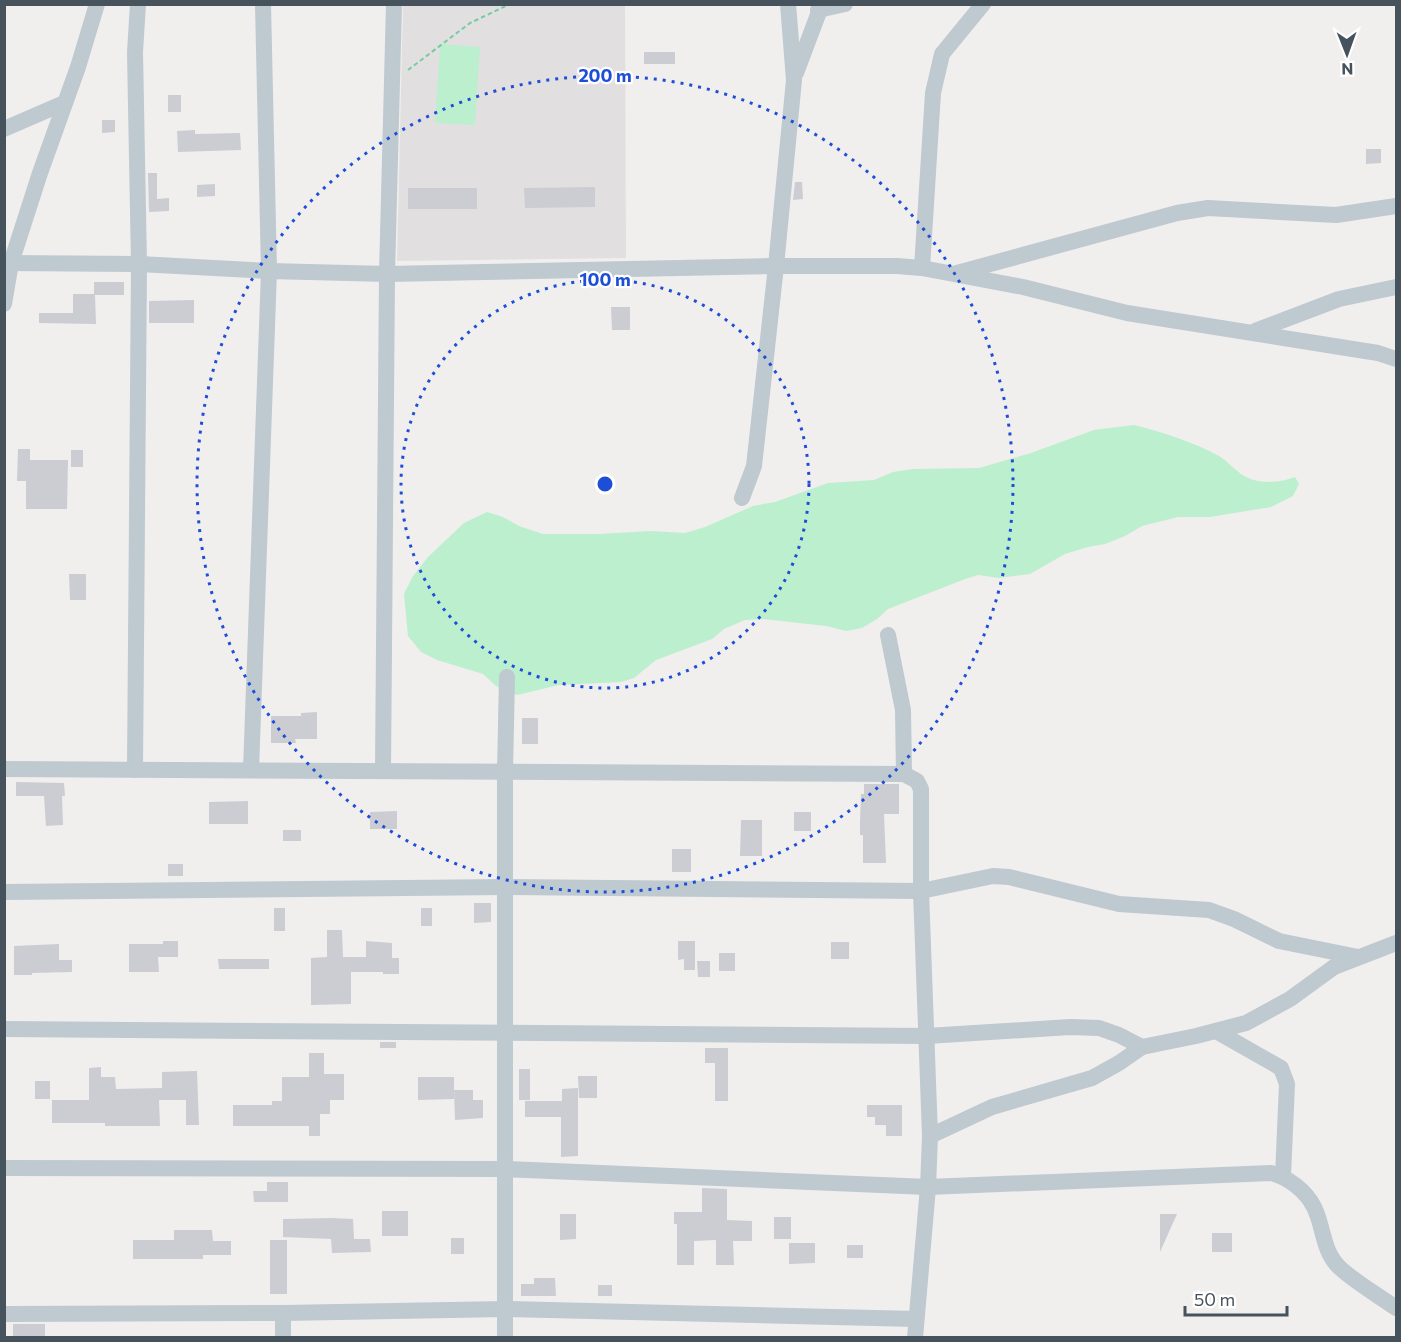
<svg xmlns="http://www.w3.org/2000/svg" width="1401" height="1342" font-family="Commissioner,sans-serif">
	<rect width="100%" height="100%" fill="#f1eeee"/>
	<polygon fill="#e2dfe0" points="403,5 625,5 626,258 397,261"/>
	<g fill="#bbefce">
		<polygon points="440,44 480,47 475,125 435,123"/>
		<path d="M1134 425C1162 432 1194 442 1219 456 1227 461 1233 468 1241 474 1257 485 1278 483 1295 477L1299 484 1293 496 1271 507 1210 517H1178L1142 526 1125 536 1105 544 1088 547 1065 554 1030 574 999 578 978 575 965 579 888 609 877 619 862 628 846 631 826 626 763 619 745 620 724 629 712 639 656 660 634 678 621 682 559 685 517 695 496 686 483 674 437 660 421 652 408 636 404 594 413 576 428 557 464 523 487 512 503 517 519 526 543 534H599L651 531 685 533 705 527 753 506 775 502 828 483 874 480 893 472 913 469 979 468 1031 453 1094 430Z"/>
	</g>
	<g fill="#cbcdd3">
		<rect x="644" y="52" width="31" height="12"/>
		<rect x="168" y="95" width="13" height="17"/>
		<polygon points="102,120 115,120 115,132 102,133"/>
		<polygon points="195,130 195,134 240,133 241,150 178,152 177,131"/>
		<polygon points="1366,149 1381,149 1381,163 1366,164"/>
		<polygon points="148,173 157,173 157,199 169,198 169,211 149,212"/>
		<polygon points="795,182 802,182 803,199 793,200"/>
		<polygon points="215,184 215,196 197,197 197,185"/>
		<polygon points="595,187 595,207 525,208 524,188"/>
		<rect x="408" y="188" width="69" height="21"/>
		<polygon points="94,282 124,282 124,295 95,295 96,324 39,323 39,313 73,313 73,294 94,294"/>
		<polygon points="194,300 194,323 149,323 149,301"/>
		<polygon points="611,307 630,307 630,330 612,330"/>
		<polygon points="18,449 30,449 30,460 68,460 67,509 26,509 26,481 17,481"/>
		<rect x="71" y="450" width="12" height="17"/>
		<polygon points="69,574 86,574 86,600 70,600"/>
		<polygon points="317,712 317,739 295,739 296,743 271,743 271,716 301,716 301,713"/>
		<rect x="522" y="718" width="16" height="26"/>
		<polygon points="16,782 64,783 65,796 62,796 63,825 46,826 44,796 16,796"/>
		<polygon points="864,784 899,784 899,814 884,814 886,863 863,863 863,835 860,835 860,822 861,794 864,794"/>
		<polygon points="248,801 248,824 209,824 209,802"/>
		<polygon points="397,811 397,829 370,829 370,812"/>
		<rect x="794" y="812" width="17" height="19"/>
		<polygon points="741,820 762,820 762,856 740,856"/>
		<rect x="283" y="830" width="18" height="11"/>
		<rect x="672" y="849" width="19" height="23"/>
		<rect x="168" y="864" width="15" height="12"/>
		<polygon points="474,903 491,903 491,922 474,923"/>
		<rect x="274" y="908" width="11" height="23"/>
		<rect x="421" y="908" width="11" height="18"/>
		<polygon points="327,930 342,930 343,957 366,957 366,941 392,943 392,958 399,958 399,974 383,974 383,972 351,972 351,1004 311,1005 311,958 327,957"/>
		<polygon points="163,941 178,941 178,957 158,957 159,972 129,972 129,944 163,944"/>
		<polygon points="678,941 695,941 695,970 684,970 684,959 678,960"/>
		<rect x="831" y="942" width="18" height="17"/>
		<polygon points="59,944 59,960 72,960 72,972 32,973 32,975 14,975 14,946"/>
		<rect x="719" y="953" width="16" height="18"/>
		<polygon points="218,959 269,959 269,969 219,969"/>
		<polygon points="697,961 710,961 710,977 698,977"/>
		<rect x="380" y="1042" width="16" height="6"/>
		<polygon points="705,1048 728,1048 728,1101 715,1101 715,1063 705,1063"/>
		<polygon points="309,1053 324,1053 324,1074 344,1074 344,1100 330,1100 330,1114 320,1114 320,1136 309,1136 309,1126 233,1126 233,1105 272,1105 272,1101 282,1101 282,1077 309,1077"/>
		<polygon points="101,1067 101,1077 115,1077 116,1089 162,1088 162,1072 197,1071 199,1125 186,1125 186,1100 159,1100 160,1126 105,1126 105,1123 52,1123 52,1100 89,1100 89,1068"/>
		<rect x="519" y="1069" width="11" height="31"/>
		<polygon points="578,1076 597,1076 597,1098 579,1098"/>
		<polygon points="418,1077 454,1077 454,1099 418,1100"/>
		<rect x="35" y="1081" width="15" height="18"/>
		<polygon points="578,1088 578,1156 561,1157 561,1117 525,1117 525,1101 562,1101 562,1089"/>
		<polygon points="454,1090 473,1090 473,1100 483,1100 483,1118 455,1120"/>
		<polygon points="867,1105 902,1105 902,1136 886,1136 886,1125 875,1125 875,1117 867,1117"/>
		<polygon points="267,1182 288,1182 288,1202 254,1202 253,1191 267,1191"/>
		<polygon points="702,1188 727,1189 727,1220 752,1221 752,1241 733,1241 734,1265 716,1265 716,1240 694,1241 694,1265 677,1265 677,1224 674,1224 674,1212 702,1212"/>
		<rect x="382" y="1211" width="26" height="25"/>
		<polygon points="560,1214 576,1214 576,1239 560,1240"/>
		<polygon points="1160,1214 1177,1214 1160,1252"/>
		<rect x="774" y="1217" width="17" height="22"/>
		<polygon points="331,1218 353,1219 354,1239 370,1239 371,1252 332,1253 331,1239 283,1237 283,1219"/>
		<polygon points="174,1230 212,1230 213,1241 231,1241 231,1255 203,1255 203,1259 133,1259 133,1240 174,1240"/>
		<rect x="1212" y="1233" width="20" height="19"/>
		<rect x="451" y="1238" width="13" height="16"/>
		<rect x="270" y="1240" width="17" height="54"/>
		<polygon points="789,1243 815,1243 815,1263 789,1264"/>
		<rect x="847" y="1245" width="16" height="13"/>
		<polygon points="534,1278 555,1278 556,1296 521,1296 521,1284 534,1284"/>
		<rect x="598" y="1285" width="14" height="11"/>
		<rect x="13" y="1324" width="32" height="14"/>
	</g>
	<g fill="none" stroke-linecap="round" stroke-linejoin="round">
		<polyline stroke="#73cd9e" stroke-width="2" stroke-dasharray="4.5 3" stroke-linecap="butt" points="408,70 470,23 510,4"/>
		<g stroke="#bec9d0" stroke-width="16">
			<polyline points="818,10 845,4"/>
			<polyline points="796,73 822,4"/>
			<polyline points="4,129 64,103"/>
			<polyline points="4,263 139,264 269,271 387,274 776,266 897,266 922,268 1023,287 1127,313 1378,353 1396,359"/>
			<polyline points="922,268 933,93 942,54 983,4"/>
			<polyline points="957,273 1177,213 1208,208 1336,215 1396,206"/>
			<polyline points="4,304 11,263 40,173 78,67 97,4"/>
			<polyline points="1255,331 1339,299 1396,287"/>
			<polyline points="742,498 754,466 776,266 794,80 788,4"/>
			<polyline points="888,635 903,710 904,774"/>
			<polyline points="4,769 904,774 917,781 921,789 921,891 930,1136 928,1187 915,1338"/>
			<polyline points="135,770 139,264 135,52 138,4"/>
			<polyline points="251,770 269,271 263,4"/>
			<polyline points="383,771 387,274 394,4"/>
			<polyline points="4,892 506,887 921,891 993,876 1009,877 1119,904 1209,910 1234,919 1279,941 1358,957"/>
			<polyline points="4,1029 927,1036 1070,1027 1099,1028 1119,1035 1142,1047"/>
			<polyline points="1216,1031 1281,1068 1287,1084 1283,1176"/>
			<polyline points="930,1136 992,1107 1092,1078 1119,1063 1142,1047 1196,1036 1246,1023 1290,999 1334,967 1396,943"/>
			<path d="M4 1168 505 1169 928 1187 1271 1173C1288 1177 1306 1191 1314 1207 1324 1227 1322 1250 1339 1267 1356 1283 1378 1295 1396 1308"/>
			<polyline points="283,1313 283,1338"/>
			<polyline points="4,1314 283,1313 505,1309 916,1319"/>
			<polyline points="505,1338 505,772 507,677"/>
		</g>
	</g>
	<g fill="none" stroke="#1d4ed8" stroke-width="3" stroke-dasharray="3 6">
		<circle cx="605" cy="484" r="204"/>
		<circle cx="605" cy="484" r="408"/>
	</g>
	<circle cx="605" cy="484" r="9" fill="#1d4ed8" stroke="#fff" stroke-width="3"/>
	<g font-size="18" text-anchor="middle" font-weight="bold" fill="#1d4ed8" stroke="#fff" stroke-width="4.5" stroke-linejoin="round" paint-order="stroke">
		<text x="605" y="82">200 m</text>
		<text x="605" y="286">100 m</text>
	</g>
	<rect width="1401" height="1342" fill="none" stroke="#46525c" stroke-width="12"/>
	<g transform="translate(1347 54) rotate(179)" stroke="#ffffff" stroke-width="4.5" paint-order="stroke">
	<path d="M0-4.5L10 22L0 15L-10 22Z" fill="#46525c"/>
	<text y="-9" font-size="16" font-weight="bold" text-anchor="middle" fill="#46525c">N</text>
	</g>
	<path d="M1185 1306v9h102v-9" fill="none" stroke="#46525c" stroke-width="3"/>
	<text x="1194" y="1306" font-size="18" fill="#46525c" stroke="#ffffff" stroke-width="4.5" paint-order="stroke">50 m</text>
</svg>
